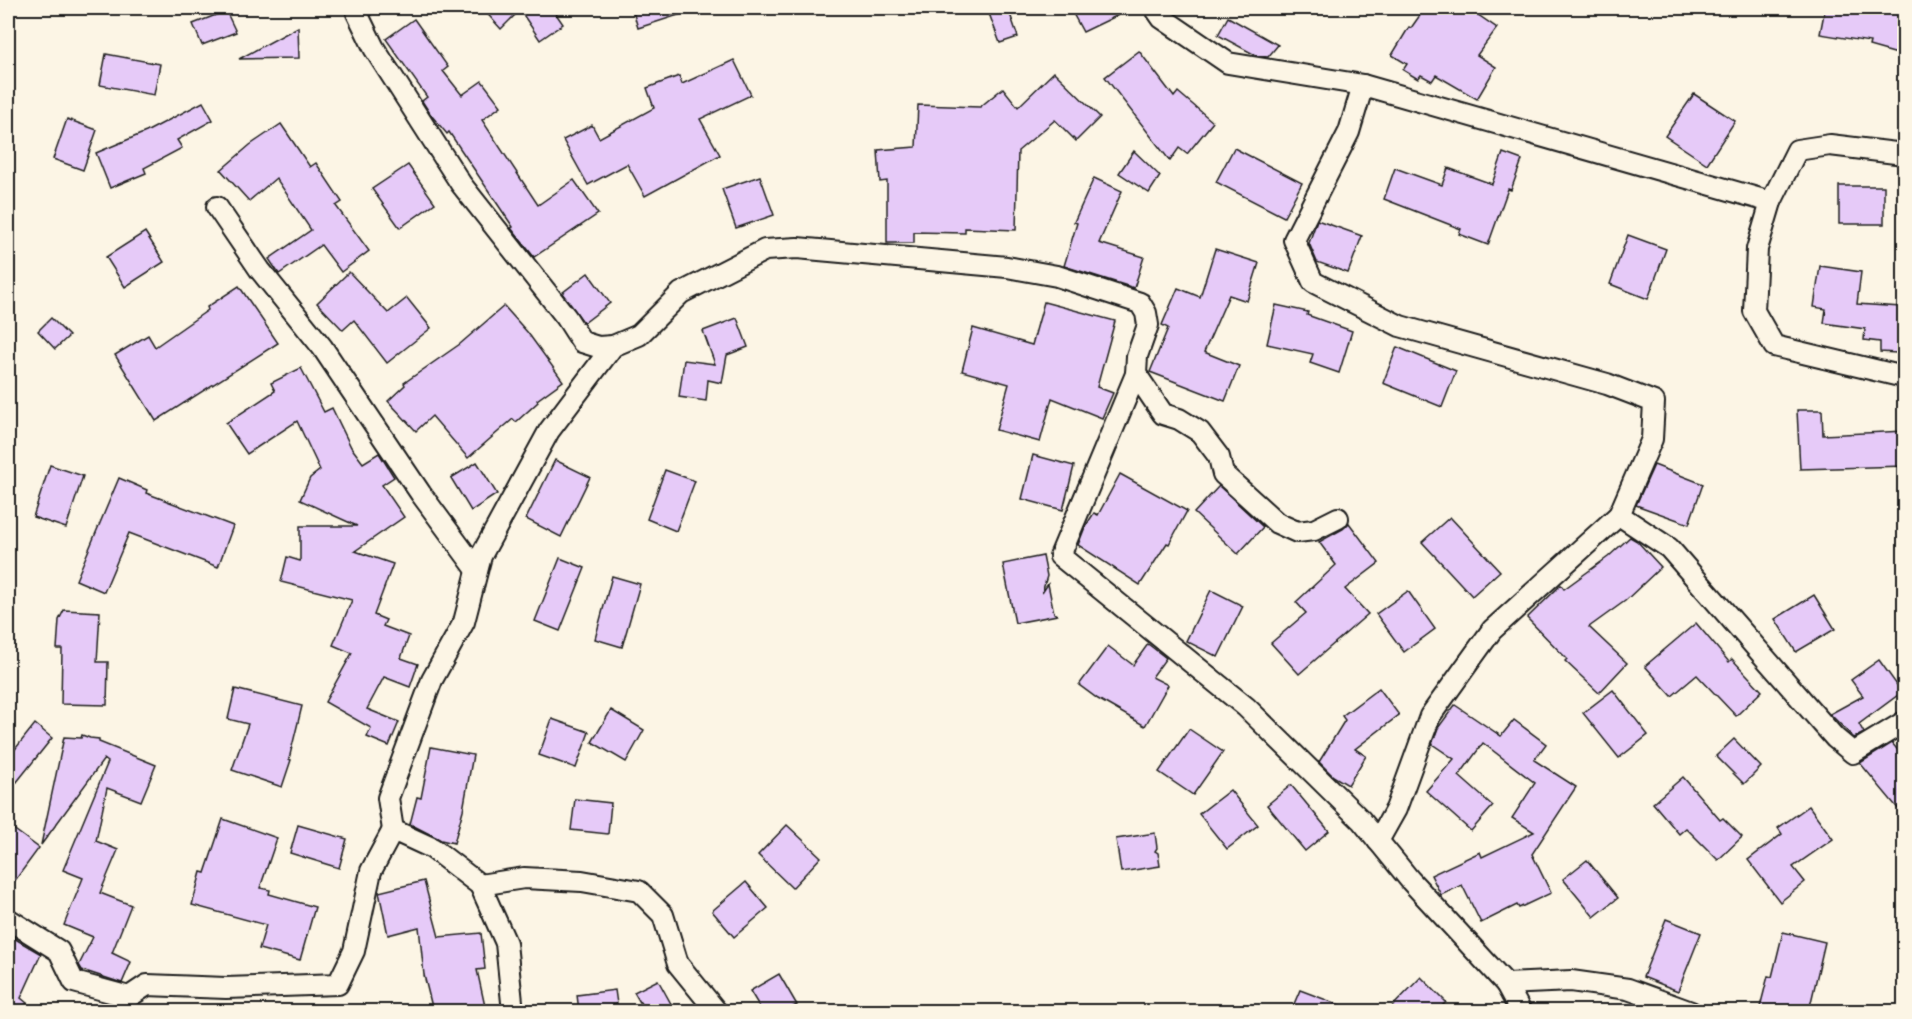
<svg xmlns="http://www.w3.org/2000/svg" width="1912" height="1019" font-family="'Indie Flower',sans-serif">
	<rect width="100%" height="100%" fill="#fcf5e5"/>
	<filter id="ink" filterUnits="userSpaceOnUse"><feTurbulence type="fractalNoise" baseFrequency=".0167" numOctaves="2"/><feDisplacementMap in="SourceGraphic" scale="12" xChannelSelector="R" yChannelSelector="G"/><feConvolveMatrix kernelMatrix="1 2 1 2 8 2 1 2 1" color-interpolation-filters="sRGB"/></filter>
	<g filter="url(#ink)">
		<g fill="#e6caf8" stroke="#1c1c1c" stroke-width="1.5">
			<polygon points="482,8 552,8 563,24 540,40 520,10 501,29"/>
			<polygon points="632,8 691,8 691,11 638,28"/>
			<polygon points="987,8 1008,8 1018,37 1000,43"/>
			<polygon points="1070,8 1133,8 1083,32"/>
			<polygon points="1425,8 1468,8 1497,28 1477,55 1496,67 1477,99 1436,75 1432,81 1421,75 1418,79 1403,70 1407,64 1392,55 1409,27 1411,28"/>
			<polygon points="1825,8 1889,8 1905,11 1905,42 1901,55 1869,46 1870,42 1820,34"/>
			<polygon points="226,11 236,32 202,45 193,24"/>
			<polygon points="1228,17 1278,45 1268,57 1257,56 1218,35"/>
			<polygon points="414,19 448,67 443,71 462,95 482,81 501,106 482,120 538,205 574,180 598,214 534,257 511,228 513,227 449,132 447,134 431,115 422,101 427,97 386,39"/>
			<polygon points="298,27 299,58 239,59"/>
			<polygon points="1139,51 1174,97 1178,92 1213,122 1187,154 1179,148 1170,161 1105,77"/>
			<polygon points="106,54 160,64 154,95 100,85"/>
			<polygon points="734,60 751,95 700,119 720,155 645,196 627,164 588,185 563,140 592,125 599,138 654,108 647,88 679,76 682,84"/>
			<polygon points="1054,72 1100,117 1076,141 1055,120 1018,151 1016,230 965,228 965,233 914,232 914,243 887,243 887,181 880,182 878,150 916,147 918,105 980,107 1003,88 1018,107"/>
			<polygon points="1694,94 1735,121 1707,164 1665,136"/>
			<polygon points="203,102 213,120 177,140 182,148 144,168 146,173 110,188 96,153 146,132"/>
			<polygon points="67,119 97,130 83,170 53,159"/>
			<polygon points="281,124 310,167 316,163 342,202 336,206 369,251 341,272 321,245 279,274 269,259 311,230 276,178 249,201 221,170 250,145"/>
			<polygon points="1234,148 1302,183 1284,217 1216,182"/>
			<polygon points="1134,151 1160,176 1149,193 1119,173"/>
			<polygon points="1503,153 1522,160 1511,190 1508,189 1488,245 1459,234 1461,229 1384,199 1395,168 1442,185 1448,168 1492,184"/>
			<polygon points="408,165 435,203 400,228 372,189"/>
			<polygon points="760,176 774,215 736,228 722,189"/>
			<polygon points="1094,178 1122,191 1099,243 1144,257 1134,288 1064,266 1077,223 1074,222"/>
			<rect x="1839" y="186" width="45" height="38"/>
			<polygon points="1317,220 1362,236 1348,273 1317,262 1309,243"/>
			<polygon points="145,232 164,262 125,287 106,257"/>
			<polygon points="1628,235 1666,249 1648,299 1610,284"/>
			<polygon points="1215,249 1259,263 1247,301 1229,295 1204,352 1239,366 1225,401 1150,372 1168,328 1162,325 1178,288 1200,297"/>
			<polygon points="1820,266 1861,272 1857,304 1901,307 1901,321 1905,321 1905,340 1899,340 1897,353 1880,352 1880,342 1864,340 1865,329 1824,323 1826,309 1814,307"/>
			<polygon points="349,272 388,313 407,298 431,328 387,363 354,320 343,330 317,303"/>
			<polygon points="588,273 610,303 584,323 562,293"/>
			<polygon points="239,286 278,343 156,421 115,355 148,335 155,347 208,310 207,307"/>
			<polygon points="1044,302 1115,321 1097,387 1113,393 1102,418 1052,398 1040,442 996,430 1009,384 962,371 973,328 1032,345"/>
			<polygon points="1276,305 1308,312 1307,315 1352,331 1339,373 1310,363 1313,354 1267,344"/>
			<polygon points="504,306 528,333 563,381 537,400 538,402 516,422 513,419 468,458 432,416 416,431 388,401 405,385 404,383 460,344"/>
			<polygon points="51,318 69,336 55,349 38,331"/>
			<polygon points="737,318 748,347 727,355 722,383 708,380 706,401 679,397 684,360 715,364 703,331"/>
			<polygon points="1397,347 1456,371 1442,407 1383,383"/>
			<polygon points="301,368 324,412 332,408 351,447 363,463 379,453 394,477 382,485 404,517 355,551 393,564 374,615 386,620 383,626 409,636 401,658 418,664 410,687 384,677 367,709 399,722 389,746 367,737 371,728 325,702 352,653 333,645 352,600 281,582 287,557 300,561 300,526 357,526 300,500 310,478 320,470 297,421 247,454 226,423 275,391 271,383"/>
			<polygon points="1797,410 1822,410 1823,435 1905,431 1905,466 1800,469"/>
			<polygon points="1033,455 1074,466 1063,510 1022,499"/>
			<polygon points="555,460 590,477 561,537 526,519"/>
			<polygon points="477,462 497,494 471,511 451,478"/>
			<polygon points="50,465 83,476 66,528 33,517"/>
			<polygon points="1654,465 1703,484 1689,524 1636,505"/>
			<polygon points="665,470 695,481 676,531 647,519"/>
			<polygon points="1120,474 1187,511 1169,544 1167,543 1140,585 1078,545 1085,527 1094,513 1098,515"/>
			<polygon points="119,478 147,490 146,493 233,526 218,567 129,533 104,592 76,580"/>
			<polygon points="1219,486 1263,527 1238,554 1194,513"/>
			<polygon points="1450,517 1500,571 1472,596 1422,542"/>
			<polygon points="1349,523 1379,563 1345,589 1368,614 1299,674 1271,643 1306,613 1296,602 1336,565 1319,542 1343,529"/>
			<polygon points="1630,537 1637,541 1661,567 1625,601 1589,627 1627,663 1599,693 1565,661 1567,659 1527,618 1561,585 1564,589 1608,557"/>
			<polygon points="1043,556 1047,576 1042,593 1048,584 1054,613 1057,615 1015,623 1003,564"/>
			<polygon points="560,558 585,568 560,631 535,621"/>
			<polygon points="612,576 640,584 622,647 595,639"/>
			<polygon points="1211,590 1243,606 1218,657 1186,641"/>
			<polygon points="1408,591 1435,629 1404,652 1376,614"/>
			<polygon points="1814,595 1835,629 1796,652 1775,619"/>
			<polygon points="64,610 100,612 97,662 108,662 107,705 61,704 62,649 57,649 59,620"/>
			<polygon points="1696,623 1729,662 1732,659 1762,691 1736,716 1697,675 1672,696 1645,666"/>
			<polygon points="1148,644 1166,658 1152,677 1168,685 1145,726 1098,699 1079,685 1108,646 1133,665"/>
			<polygon points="1879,660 1902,692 1859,724 1864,733 1854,738 1830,714 1863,696 1851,680"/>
			<polygon points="1379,688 1399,715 1355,749 1366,756 1348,785 1333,776 1319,762 1345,720 1342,716"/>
			<polygon points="235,689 302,706 289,759 291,760 282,787 232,770 248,724 228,719"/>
			<polygon points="1613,690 1648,735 1619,758 1583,713"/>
			<polygon points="1455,705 1501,736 1514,720 1546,744 1534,760 1576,787 1532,854 1551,893 1519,908 1517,905 1481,923 1462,885 1441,895 1431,875 1480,852 1482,857 1534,832 1512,818 1535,783 1483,743 1459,776 1493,806 1471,831 1426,791 1454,759 1432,744 1438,728"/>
			<polygon points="611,710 644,730 626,762 592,742"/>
			<polygon points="552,719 589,732 576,768 539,755"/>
			<polygon points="35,724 52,738 8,793 8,758"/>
			<polygon points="1189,729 1223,752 1193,795 1159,772"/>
			<polygon points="82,735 90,738 99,739 99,742 156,765 141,801 107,788 96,841 118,850 100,893 131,905 112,953 131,962 122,983 82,970 79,965 93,937 64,925 83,878 63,870 108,762 104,759 41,845 64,737 81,738"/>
			<polygon points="1734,739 1761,767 1744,784 1716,756"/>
			<polygon points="1892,743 1905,759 1905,817 1860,763"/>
			<polygon points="431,747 473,755 463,810 454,843 441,840 410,824 417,797 421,798"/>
			<polygon points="1683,777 1720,820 1723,818 1742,837 1718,860 1686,828 1679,834 1653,803"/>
			<polygon points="1291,785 1329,831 1305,851 1267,805"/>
			<polygon points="1230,790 1258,825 1227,849 1199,814"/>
			<polygon points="575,799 611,803 608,834 571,830"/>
			<polygon points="1809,806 1833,839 1793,867 1805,882 1780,902 1748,860 1782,834 1778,828"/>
			<polygon points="223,819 277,838 260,888 270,890 269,894 315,907 300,960 259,949 266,925 192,905 201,872 205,873"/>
			<polygon points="8,825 39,848 8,890"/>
			<polygon points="298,825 347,839 339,868 290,853"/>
			<polygon points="787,825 821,857 792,888 758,855"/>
			<polygon points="1155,833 1157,848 1155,851 1158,853 1160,866 1121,872 1116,839"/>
			<polygon points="1587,860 1618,898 1594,917 1563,879"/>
			<polygon points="424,881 439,937 481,933 485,969 477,970 486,1011 433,1011 424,975 419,927 388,935 379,892"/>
			<polygon points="746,882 768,908 734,937 712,911"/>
			<polygon points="1666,919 1701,933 1678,991 1643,977"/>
			<polygon points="1783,932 1825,942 1809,1011 1759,1011 1768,976 1772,977"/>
			<polygon points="12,937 41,954 21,998 27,1003 19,1011 8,1011 8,947"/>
			<polygon points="779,974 797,1005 785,1011 762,1011 750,991"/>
			<polygon points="1421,977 1446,1002 1437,1011 1388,1011"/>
			<polygon points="658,980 675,1011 645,1011 634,992"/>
			<polygon points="615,990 618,1011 579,1011 577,995"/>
			<polygon points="1300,990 1353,1010 1352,1011 1291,1011"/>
		</g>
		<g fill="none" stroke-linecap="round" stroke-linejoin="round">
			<defs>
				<g id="street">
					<polyline points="358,8 357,13 374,48 461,184 566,317 582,342 598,347 613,346 639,335 681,293 765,250 797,248 1007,267 1057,276 1140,303 1146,313 1148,325 1137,356 1136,374 1163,414 1179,419 1200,432 1219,457 1223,474 1277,523 1297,532 1314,530 1338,518"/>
					<polyline points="1155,8 1162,18 1228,63 1363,85 1771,202 1757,249 1754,311 1774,346 1904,377"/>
					<polyline points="1363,85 1349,132 1294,240 1313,282 1400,326 1607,384 1654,402 1652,439 1619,515"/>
					<polyline points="1771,202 1797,150 1830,145 1904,154"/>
					<polyline points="217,207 260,270 322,347 421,494 477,570"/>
					<polyline points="1136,374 1060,556 1246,707 1361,820 1410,880 1506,984 1571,981 1628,989 1691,1012"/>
					<polyline points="1378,841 1396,809 1430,716 1492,630 1619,515 1669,548 1835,738 1853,753 1904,722"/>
					<polyline points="480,885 524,878 582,881 639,891 663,915 678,964 717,1012"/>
					<polyline points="8,919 59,951 74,982 129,997 147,985 226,988 338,984 354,951 371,871 393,830"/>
					<polyline points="1506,984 1521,1012"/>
					<polyline points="513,1012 506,943 480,885 432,848 393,830 388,798 432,680 464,622 481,556 549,431 613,346"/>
				</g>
			</defs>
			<use href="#street" stroke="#1c1c1c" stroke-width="24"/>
			<use href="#street" stroke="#fcf5e5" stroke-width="20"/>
		</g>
	</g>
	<rect width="1912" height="1019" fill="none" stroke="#fcf5e5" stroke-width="30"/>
	<rect x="15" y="15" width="1882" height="989" fill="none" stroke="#1c1c1c" stroke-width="2" filter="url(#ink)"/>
</svg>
